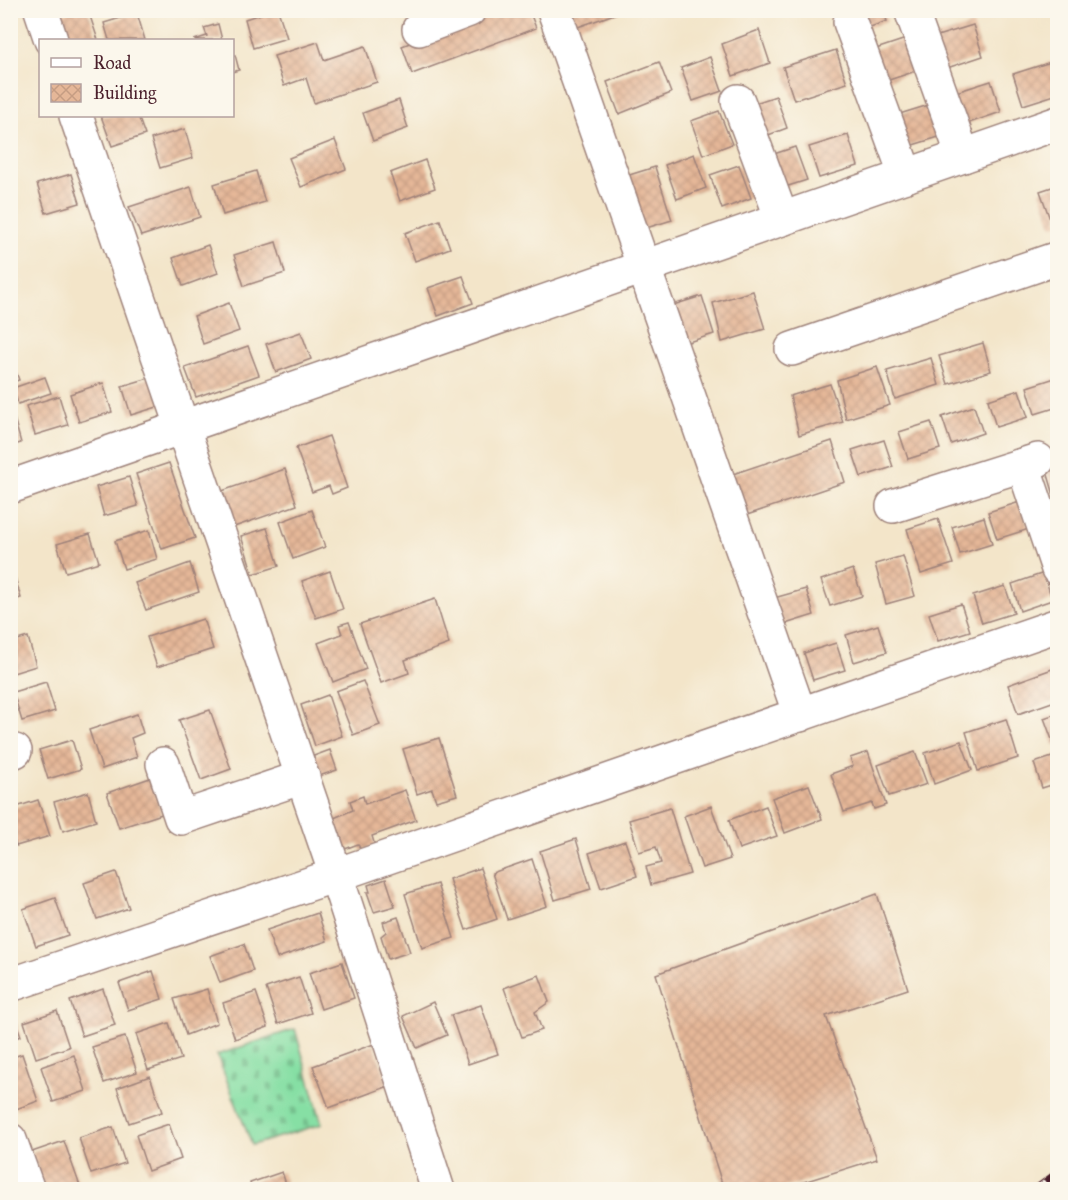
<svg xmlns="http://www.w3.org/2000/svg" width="1068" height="1200" font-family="'IM FELL Great Primer',serif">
	<defs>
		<pattern id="cemetery-stones" width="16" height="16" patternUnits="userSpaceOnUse" patternTransform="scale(1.5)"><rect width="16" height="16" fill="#86dfa4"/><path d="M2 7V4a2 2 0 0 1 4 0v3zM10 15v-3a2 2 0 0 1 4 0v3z" fill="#75bf8d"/></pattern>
		<pattern id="building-cross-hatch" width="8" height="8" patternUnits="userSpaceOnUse" patternTransform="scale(1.5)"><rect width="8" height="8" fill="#e5b798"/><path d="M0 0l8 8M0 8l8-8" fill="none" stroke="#c69d83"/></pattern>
	</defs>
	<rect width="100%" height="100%" fill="#fbf7ec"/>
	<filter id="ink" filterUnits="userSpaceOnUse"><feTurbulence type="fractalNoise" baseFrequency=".0167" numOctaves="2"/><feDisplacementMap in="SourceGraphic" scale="12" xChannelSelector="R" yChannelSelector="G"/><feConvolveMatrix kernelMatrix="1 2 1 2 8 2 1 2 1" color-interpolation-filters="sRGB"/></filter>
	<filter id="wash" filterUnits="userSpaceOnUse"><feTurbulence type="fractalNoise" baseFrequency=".008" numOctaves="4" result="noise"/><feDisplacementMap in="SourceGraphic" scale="24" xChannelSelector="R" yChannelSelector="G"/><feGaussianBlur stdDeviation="1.35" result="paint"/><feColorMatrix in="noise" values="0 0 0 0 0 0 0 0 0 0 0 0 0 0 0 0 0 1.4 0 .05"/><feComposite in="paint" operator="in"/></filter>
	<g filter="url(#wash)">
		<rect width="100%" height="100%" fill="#f3e5c9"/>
		<polygon fill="url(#cemetery-stones)" stroke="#687f68" stroke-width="1.5" points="295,1029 322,1124 252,1145 217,1055"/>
		<g id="blocks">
			<g fill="url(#building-cross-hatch)">
				<polygon points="74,10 88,10 98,40 62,40 54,17"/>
				<polygon points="273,10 278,10 287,38 253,48 245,19"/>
				<polygon points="496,10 529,10 536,28 412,74 402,46"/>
				<polygon points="569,10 623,10 623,11 575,28"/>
				<polygon points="851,10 883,10 887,21 859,31"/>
				<polygon points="137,13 145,40 109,40 104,23"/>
				<polygon points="218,24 222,40 194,40 207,36 204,28"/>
				<polygon points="973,25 983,56 944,69 934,37"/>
				<polygon points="759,30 770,63 733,76 722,44"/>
				<polygon points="909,38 919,70 880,83 870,51"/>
				<polygon points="318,42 324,60 365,46 377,82 314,103 306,78 284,86 274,56"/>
				<polygon points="836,50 847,83 794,100 783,67"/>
				<polygon points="235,55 239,70 232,72 232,56"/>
				<polygon points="710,57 722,91 693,101 681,68"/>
				<polygon points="659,62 671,93 619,114 607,82"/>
				<polygon points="1051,62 1058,82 1058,94 1023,105 1013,74"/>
				<polygon points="991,81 1001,112 963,125 953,93"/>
				<polygon points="776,96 787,128 763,137 752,104"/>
				<polygon points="399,100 408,128 373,141 363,113"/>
				<polygon points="932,104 942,136 903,148 893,116"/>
				<polygon points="719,111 732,144 703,155 691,121"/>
				<polygon points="101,116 138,116 145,135 112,146"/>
				<polygon points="185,129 193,158 160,168 151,139"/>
				<polygon points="848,135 858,166 819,178 809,147"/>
				<polygon points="335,140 346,169 301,187 289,158"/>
				<polygon points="795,147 807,180 782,188 771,155"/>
				<polygon points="694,154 706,188 677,199 665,165"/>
				<polygon points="425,160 435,188 400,201 390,173"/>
				<polygon points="739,165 751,198 722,209 710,175"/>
				<polygon points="655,167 672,220 643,229 626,176"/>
				<polygon points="256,171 265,202 223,215 214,184"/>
				<polygon points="71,174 80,203 46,213 37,184"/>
				<polygon points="1058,185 1058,224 1052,225 1040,191"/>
				<polygon points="191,187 200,217 141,236 129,207"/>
				<polygon points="440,220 450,248 415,261 405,233"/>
				<polygon points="276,242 285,273 244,286 234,255"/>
				<polygon points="208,245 218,273 183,286 173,258"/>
				<polygon points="463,276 473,303 438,316 428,288"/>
				<polygon points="753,291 765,329 722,342 713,303"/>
				<polygon points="702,296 714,334 682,344 670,306"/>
				<polygon points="229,303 239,331 203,344 194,316"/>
				<polygon points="301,332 311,359 276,372 266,344"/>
				<polygon points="983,343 991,371 948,384 939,356"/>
				<polygon points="248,346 259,375 196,397 185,368"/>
				<polygon points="10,355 19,380 10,383"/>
				<polygon points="931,358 939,385 895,399 887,371"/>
				<polygon points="877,367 890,405 846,419 837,380"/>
				<polygon points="156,376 164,405 131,415 122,386"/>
				<polygon points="45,377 51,393 18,404 13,388"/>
				<polygon points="1058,377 1058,407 1035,414 1027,387"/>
				<polygon points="103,383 112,412 79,422 70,394"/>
				<polygon points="830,384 843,422 799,435 790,396"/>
				<polygon points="1019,390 1028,417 996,427 988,400"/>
				<polygon points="59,396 68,425 35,435 26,406"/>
				<polygon points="974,406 983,433 951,444 942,417"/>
				<polygon points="10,414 13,414 21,443 10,446"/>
				<polygon points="931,422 940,449 908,459 899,432"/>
				<polygon points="329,436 347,488 332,494 329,486 312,492 296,448"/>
				<polygon points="884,440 893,467 861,477 852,450"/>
				<polygon points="832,441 845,482 744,516 730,475"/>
				<polygon points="169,463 195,538 162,549 136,474"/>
				<polygon points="1058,465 1058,494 1054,495 1046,468"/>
				<polygon points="285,469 297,505 234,527 222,491"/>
				<polygon points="129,477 138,506 104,516 96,487"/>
				<polygon points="1020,502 1029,529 997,539 988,512"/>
				<polygon points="312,510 325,547 293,559 280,522"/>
				<polygon points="984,517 992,544 960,554 952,527"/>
				<polygon points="938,519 953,564 921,574 907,529"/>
				<polygon points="267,528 279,566 253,574 241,536"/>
				<polygon points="149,530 157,559 124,569 115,541"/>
				<polygon points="90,534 99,562 66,572 57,544"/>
				<polygon points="903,556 915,596 886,604 875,564"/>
				<polygon points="190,563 199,592 146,610 135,583"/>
				<polygon points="853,569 862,596 830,606 821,580"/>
				<polygon points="10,570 13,570 21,598 10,601"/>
				<polygon points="330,571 343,609 316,618 302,581"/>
				<polygon points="1044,573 1052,600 1020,611 1012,584"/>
				<polygon points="1005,586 1014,613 982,623 973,596"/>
				<polygon points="806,589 814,615 782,625 774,598"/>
				<polygon points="435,599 449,644 405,660 409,673 381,683 360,624"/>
				<polygon points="961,604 970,631 938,641 929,614"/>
				<polygon points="203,619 213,649 157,667 147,637"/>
				<polygon points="349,622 366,669 333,682 318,643 342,634 339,625"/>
				<polygon points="878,625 887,652 854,662 846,635"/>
				<polygon points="28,637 36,666 10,674 10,642"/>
				<polygon points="836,643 845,670 813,680 804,653"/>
				<polygon points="1055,668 1058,674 1058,700 1018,714 1008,685"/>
				<polygon points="363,681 380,725 353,735 336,691"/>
				<polygon points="46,682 55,711 22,721 13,692"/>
				<polygon points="328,695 342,736 315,746 301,705"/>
				<polygon points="210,710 231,769 201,780 179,720"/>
				<polygon points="1058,713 1058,744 1054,745 1044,718"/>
				<polygon points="137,714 143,733 131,738 137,757 102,769 89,730"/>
				<polygon points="1006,719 1018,758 978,771 966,732"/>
				<polygon points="439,738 457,795 436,801 432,789 417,794 403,749"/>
				<polygon points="72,740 81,769 48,779 39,750"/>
				<polygon points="961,741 972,770 934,784 925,753"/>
				<polygon points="330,750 337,770 319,776 311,757"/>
				<polygon points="868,752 886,805 874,809 872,803 844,812 831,774 853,766 850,758"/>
				<polygon points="915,752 927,784 889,796 878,765"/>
				<polygon points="1058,755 1058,783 1042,788 1034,763"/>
				<polygon points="150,778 162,814 119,828 107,793"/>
				<polygon points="809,785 822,819 785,833 772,798"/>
				<polygon points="405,790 416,820 372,836 375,846 361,851 358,844 345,849 334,818 353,810 350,801 363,796 365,804"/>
				<polygon points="88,792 96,821 63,831 54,802"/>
				<polygon points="38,800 50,836 16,846 10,828 10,809"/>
				<polygon points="711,806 730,859 702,868 684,816"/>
				<polygon points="766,806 777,836 739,849 729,820"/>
				<polygon points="670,808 690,874 651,885 646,867 661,863 656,847 639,852 629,820"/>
				<polygon points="576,839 591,889 555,900 540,851"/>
				<polygon points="625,841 637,876 601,888 589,853"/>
				<polygon points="532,859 547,906 507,919 492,873"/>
				<polygon points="480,868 497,919 466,930 449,879"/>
				<polygon points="116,872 129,908 97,919 84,883"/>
				<polygon points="386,879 395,906 374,912 367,892 370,892 368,885"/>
				<polygon points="437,884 454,938 422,948 405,894"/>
				<polygon points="877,894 908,989 826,1016 877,1159 778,1190 724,1190 656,974"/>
				<polygon points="55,898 68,935 36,946 23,909"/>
				<polygon points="318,913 327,941 277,958 267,930"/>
				<polygon points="398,917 410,952 388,959 381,936 386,932 383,922"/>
				<polygon points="244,944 253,971 220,983 210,956"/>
				<polygon points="342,962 354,998 321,1009 309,973"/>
				<polygon points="153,971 162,999 128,1010 119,983"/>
				<polygon points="539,975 549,1002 535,1012 542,1030 522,1037 504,988"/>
				<polygon points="299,977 311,1013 278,1024 266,988"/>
				<polygon points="103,989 115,1025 82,1036 70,1001"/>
				<polygon points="207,989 217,1023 186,1035 174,999"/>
				<polygon points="256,992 268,1027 235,1039 223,1003"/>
				<polygon points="433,1002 447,1035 417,1048 403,1016"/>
				<polygon points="481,1005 498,1054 468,1064 451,1015"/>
				<polygon points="10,1006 21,1036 10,1040"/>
				<polygon points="57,1011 69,1047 36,1058 24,1022"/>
				<polygon points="169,1023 181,1059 148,1070 136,1034"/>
				<polygon points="125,1037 137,1072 104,1083 92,1047"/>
				<polygon points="374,1044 389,1086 329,1108 313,1066"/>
				<polygon points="22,1054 38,1101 16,1109 10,1093 10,1058"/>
				<polygon points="74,1055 86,1091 53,1102 41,1067"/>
				<polygon points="150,1076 162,1112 129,1123 117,1088"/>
				<polygon points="169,1124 181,1159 148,1171 136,1135"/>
				<polygon points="113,1127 125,1163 91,1174 79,1138"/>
				<polygon points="64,1141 81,1189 45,1190 32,1152"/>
				<polygon points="282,1172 288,1190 252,1190 250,1183"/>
			</g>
		</g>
	</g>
	<g filter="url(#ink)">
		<use href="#blocks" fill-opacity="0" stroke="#9e827a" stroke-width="1.5"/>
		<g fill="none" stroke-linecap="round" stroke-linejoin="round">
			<defs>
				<g id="minor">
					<polyline points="41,10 51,40"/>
					<polyline points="554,10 800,715"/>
					<polyline points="911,10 963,156"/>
					<polyline points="850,22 906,176"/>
					<polyline points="419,29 469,10"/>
					<polyline points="738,101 782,219"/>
					<polyline points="76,116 336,875 438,1190"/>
					<polyline points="792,349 1058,258"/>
					<polyline points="1023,465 1058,569"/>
					<polyline points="10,487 1058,123"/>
					<polyline points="893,506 1038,460"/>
					<polyline points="10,753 15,751"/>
					<polyline points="163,764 181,818 303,777"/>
					<polyline points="10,985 336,875 1058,625"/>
					<polyline points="10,1140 28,1190"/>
				</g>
			</defs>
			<use href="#minor" stroke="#9e827a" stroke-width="36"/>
			<use href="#minor" stroke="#fff" stroke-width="33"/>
			<defs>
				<polyline id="rail" points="1034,1190 1058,1172"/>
			</defs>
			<use href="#rail" stroke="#4a1f2b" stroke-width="7"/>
			<use href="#rail" stroke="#fbf7ec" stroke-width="4.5" stroke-dasharray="14" stroke-linecap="butt"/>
		</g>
	</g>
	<rect width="1068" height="1200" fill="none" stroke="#fbf7ec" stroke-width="36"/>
	<rect x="39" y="39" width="195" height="78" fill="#fbf7ec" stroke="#b4a19f" stroke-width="1.5"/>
	<rect x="51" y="58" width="30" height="9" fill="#ffffff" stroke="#b4a19f" stroke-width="1.5"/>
	<text x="93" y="69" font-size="18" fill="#4a1f2b">Road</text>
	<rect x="51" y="84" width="30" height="18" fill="url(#building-cross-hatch)" stroke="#b4a19f" stroke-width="1.5"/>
	<text x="93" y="99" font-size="18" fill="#4a1f2b">Building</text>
</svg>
